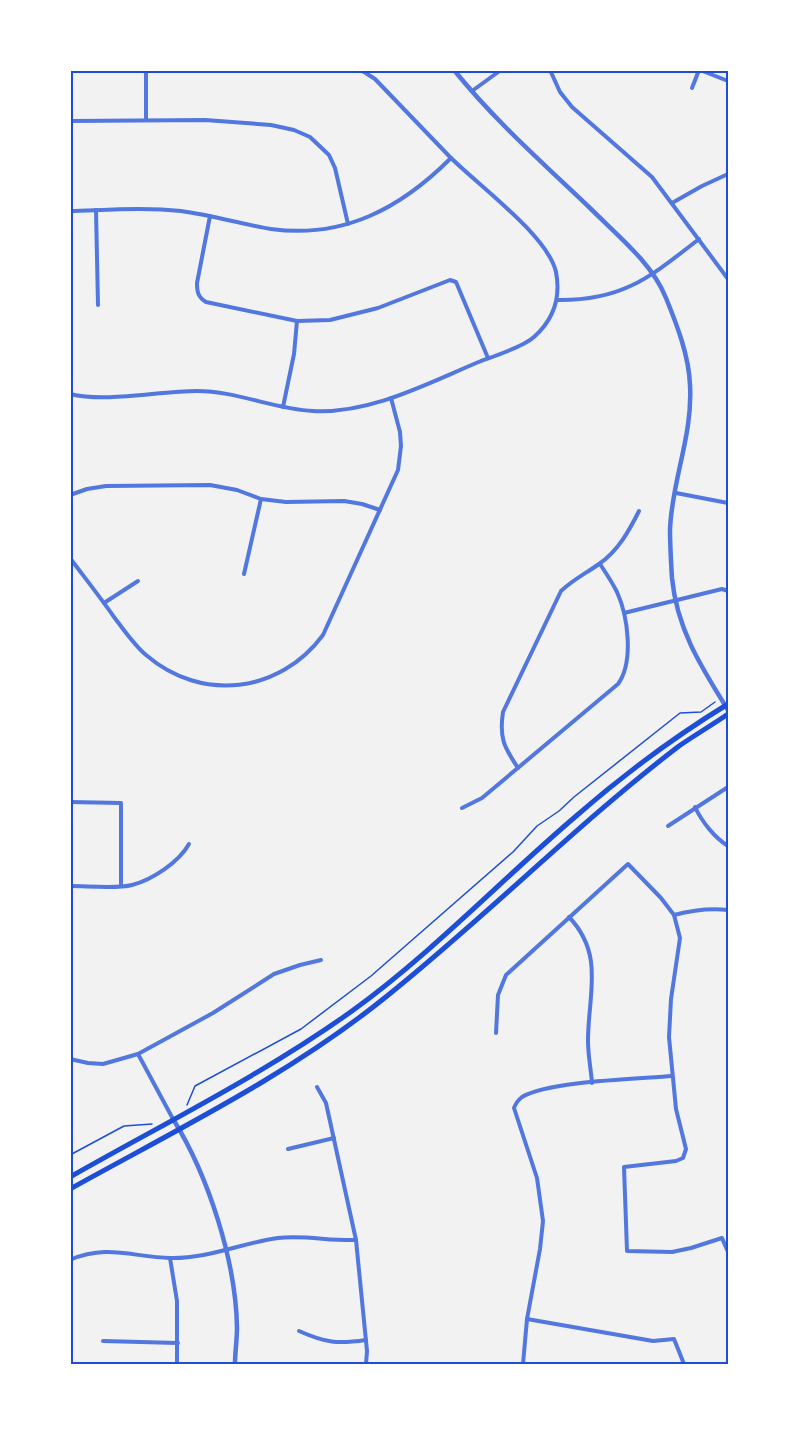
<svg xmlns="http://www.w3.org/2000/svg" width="799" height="1435" font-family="'Public Sans',sans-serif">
	<rect width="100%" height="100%" fill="#f2f2f2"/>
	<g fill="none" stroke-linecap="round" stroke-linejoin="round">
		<g stroke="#1d4ed8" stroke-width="1.5">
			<polyline points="187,1105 195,1086 301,1029 371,976 513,852 537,826 559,811 574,797 680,713 701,712 715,702"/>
			<polyline points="70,1155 124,1126 152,1124"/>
		</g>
		<g stroke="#5277de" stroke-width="4">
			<polyline points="550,70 560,92 572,107 652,177 728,279"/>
			<polyline points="700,70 728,81"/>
			<polyline points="692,88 699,70"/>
			<polyline points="472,91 501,70"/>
			<polyline points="146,119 146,70"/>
			<polyline points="70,121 205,120 271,125 294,130 310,137 329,155 335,168 348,224"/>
			<polyline points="672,203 702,186 728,174"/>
			<polyline points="96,210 98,305"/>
			<path d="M70 211C107 210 144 207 181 211 211 215 241 224 271 229 344 239 401 208 451 158"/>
			<path d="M210 216 197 283C197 292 198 297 206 302L297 321 330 320 378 308 450 280 456 282 488 358"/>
			<path d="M557 300C623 301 650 277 699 239"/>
			<path d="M70 394C107 403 158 391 197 391 236 391 274 409 313 411 371 414 428 383 481 361 495 356 523 347 534 337 553 320 561 298 556 272 548 236 478 185 450 157 425 131 400 105 375 79L361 70"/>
			<polyline points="283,407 294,354 297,321"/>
			<polyline points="676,493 728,503"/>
			<polyline points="70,495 87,489 106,486 210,485 237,490 261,499 286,502 344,501 362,504 380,510"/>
			<path d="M70 558C85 578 100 597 114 617 124 630 134 645 146 655 202 703 280 693 323 635L398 470 401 446 400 432 391 398"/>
			<polyline points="244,574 261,499"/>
			<polyline points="104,603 138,581"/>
			<polyline points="624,613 722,589 728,591"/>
			<path d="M518 768C504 747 499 738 503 712L561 591C574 579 585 574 599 564 618 551 629 531 639 511"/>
			<polyline points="70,802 121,803 121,885"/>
			<path d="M695 807C702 822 715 838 728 846"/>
			<path d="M462 808 482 798 618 684C634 662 628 616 617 592 612 582 606 573 600 564"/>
			<polyline points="668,826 728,787"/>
			<path d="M70 886C88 886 117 889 132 885 152 880 179 862 189 844"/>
			<path d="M674 915C693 910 709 908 728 910"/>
			<path d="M569 917C605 955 588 994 588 1041 588 1055 591 1070 592 1083"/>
			<polyline points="496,1033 498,995 506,975 628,864 661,898 674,915 680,938 671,999 669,1037 676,1109 686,1149 683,1158 676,1161 624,1167 627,1251 672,1252 691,1248 722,1238 728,1252"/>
			<polyline points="138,1054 173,1119"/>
			<polyline points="70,1059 88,1063 103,1064 138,1054 213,1013 274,974 300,965 321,960"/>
			<polyline points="317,1087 326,1103 356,1240 367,1351 366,1364"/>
			<polyline points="288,1149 334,1138"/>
			<polyline points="170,1258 177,1301 177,1364"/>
			<path d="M70 1260C106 1244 133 1257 170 1258 207 1259 242 1243 278 1238 304 1235 330 1241 356 1240"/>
			<polyline points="527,1319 653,1341 674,1339 684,1364"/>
			<path d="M299 1331C326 1343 337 1344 366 1340"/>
			<polyline points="103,1341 178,1343"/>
			<path d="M523 1364 527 1319 540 1249 543 1221 537 1178 514 1108C516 1103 518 1100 522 1097 549 1081 638 1079 672 1076"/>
		</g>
		<g stroke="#5277de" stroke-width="4.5">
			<path d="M454 70C495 121 544 164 591 209 617 235 652 263 666 298 677 325 689 356 690 385 693 435 672 480 670 529 670 545 671 562 672 578 677 630 702 668 728 710"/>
			<path d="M173 1119C208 1175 236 1261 237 1328 237 1340 235 1352 235 1364"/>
		</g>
		<g stroke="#1d4ed8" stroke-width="5">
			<path d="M70 1177C165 1123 264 1074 352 1011 432 953 500 881 575 817 623 775 674 737 728 704"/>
			<path d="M70 1189C178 1129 291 1074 387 996 487 916 577 824 679 746 695 735 712 725 728 714"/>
		</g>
	</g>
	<rect width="799" height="1435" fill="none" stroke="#ffffff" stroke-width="144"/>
	<rect x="72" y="72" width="655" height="1291" fill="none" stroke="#1d4ed8" stroke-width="2"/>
</svg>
